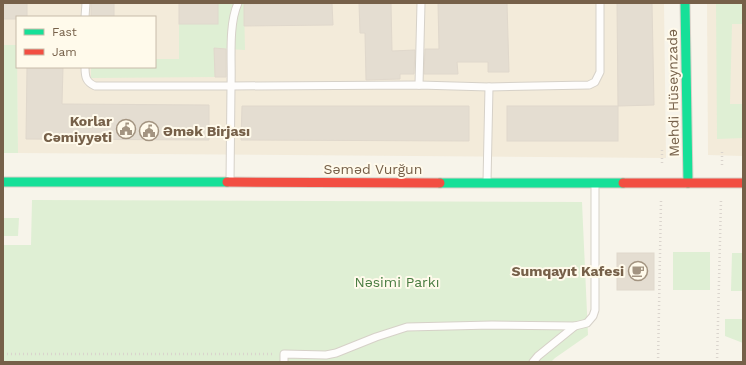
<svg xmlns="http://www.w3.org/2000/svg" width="746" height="365" font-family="'Work Sans',sans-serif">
	<rect width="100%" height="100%" fill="#f7f4ea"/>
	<g fill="#f3ebda">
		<polygon points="3,3 664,3 666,158 18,153 17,67 155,67 155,17 17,17 17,45 3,45"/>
		<polygon points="707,3 743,3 743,156 708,155"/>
	</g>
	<g fill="#dfefd4">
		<polygon points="218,3 244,4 245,50 214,48 215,77 91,78 91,67 155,67 155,59 179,59 179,24 218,24"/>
		<polygon points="716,3 743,3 743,24 732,24 730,104 743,104 743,138 717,139"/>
		<polygon points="3,45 17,45 18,153 3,153"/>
		<polygon points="32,200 582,202 588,335 555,358 551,362 3,362 3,245 31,245"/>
		<polygon points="3,218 19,218 18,236 3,236"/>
		<rect x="673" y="252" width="37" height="38"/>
		<polygon points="732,253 743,253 743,291 731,291"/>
		<polygon points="725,319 743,319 743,343 725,336"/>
	</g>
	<g fill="#e4ddd1" stroke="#e0d8cc">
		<polygon points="3,3 27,3 27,17 17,17 17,19 3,19"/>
		<rect x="91" y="3" width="23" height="14"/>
		<rect x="179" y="3" width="39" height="21"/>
		<polygon points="332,3 333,25 244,26 244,4"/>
		<polygon points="359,3 391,3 392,51 415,50 414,74 400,74 400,79 366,80 365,33 360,33"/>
		<polygon points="438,3 507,3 509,72 488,72 488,62 457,62 458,74 424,74 425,49 439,49"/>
		<polygon points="617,3 652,3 654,105 618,106"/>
		<polygon points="214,48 226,49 226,77 215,77"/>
		<polygon points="27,67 63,67 62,104 209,105 209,140 26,139"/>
		<polygon points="242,106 469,106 469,141 241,140"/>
		<rect x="507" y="106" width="111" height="35"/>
		<rect x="617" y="253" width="37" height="37"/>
	</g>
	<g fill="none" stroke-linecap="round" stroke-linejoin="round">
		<defs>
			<g id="lane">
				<path d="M238 3C228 25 232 61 231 86L419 85 489 87 589 85 595 82 600 72V3"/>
				<polyline points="85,17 86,3"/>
				<path d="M85 67C85 77 86 82 95 86H231L230 182"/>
				<polyline points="419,85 421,3"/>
				<polyline points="487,182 489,87"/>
				<polyline points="284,362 284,354 326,355 336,353 376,337 407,327 492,325 575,326"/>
				<polyline points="533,362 538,356 575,326 587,323 593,316 595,310 595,185"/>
			</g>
			<g id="fast">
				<polyline points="685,3 688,183"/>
				<polyline points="3,182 227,182"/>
				<polyline points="440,183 623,183"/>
			</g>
			<g id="jam">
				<polyline points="227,182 440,183"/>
				<polyline points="623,183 743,183"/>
			</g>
		</defs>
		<use href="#lane" stroke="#d6d1c8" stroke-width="9"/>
		<use href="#fast" stroke="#d7d1c8" stroke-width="11"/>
		<use href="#jam" stroke="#d7d1c8" stroke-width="11"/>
		<g stroke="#dad4cd" stroke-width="2.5" stroke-dasharray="1 3" stroke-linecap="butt">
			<polyline points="662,150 662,166"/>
			<polyline points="722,165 722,151"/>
			<polyline points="3,354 272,354"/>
			<polyline points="658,362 661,201"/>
			<polyline points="717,362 721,200"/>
		</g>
		<use href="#lane" stroke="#fefdfc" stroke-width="7"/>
		<use href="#fast" stroke="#16e098" stroke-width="9"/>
		<use href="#jam" stroke="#f24e42" stroke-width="9"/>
	</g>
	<defs>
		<symbol id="civic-ring" viewBox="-11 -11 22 22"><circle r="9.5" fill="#fffaeb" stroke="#a39481" stroke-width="1.5"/><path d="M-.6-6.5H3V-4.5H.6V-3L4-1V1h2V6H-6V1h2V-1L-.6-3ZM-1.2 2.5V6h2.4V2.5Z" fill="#a39481"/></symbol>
		<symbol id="cafe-ring" viewBox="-11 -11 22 22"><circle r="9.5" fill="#fffaeb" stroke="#a39481" stroke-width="1.5"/><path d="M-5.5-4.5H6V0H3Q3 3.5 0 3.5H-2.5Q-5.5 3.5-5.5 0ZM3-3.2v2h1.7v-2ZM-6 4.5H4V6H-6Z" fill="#a39481"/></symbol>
	</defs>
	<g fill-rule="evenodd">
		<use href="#civic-ring" x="115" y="118" width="22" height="22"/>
		<use href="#civic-ring" x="138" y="120" width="22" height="22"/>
		<use href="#cafe-ring" x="627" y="260" width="22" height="22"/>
	</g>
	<g text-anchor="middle" stroke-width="4" stroke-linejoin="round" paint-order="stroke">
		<g font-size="14" fill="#766049" stroke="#fffaeb">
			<text transform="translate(673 93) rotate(-91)" y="5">Mehdi Hüseynzadə</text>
			<text x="373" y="174">Səməd Vurğun</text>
		</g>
		<g font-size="14" font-weight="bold" fill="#766049" stroke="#fffaeb" text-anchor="end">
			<text x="112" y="126">Korlar<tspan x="112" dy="16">Cəmiyyəti</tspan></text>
			<text x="163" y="136" text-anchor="start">Əmək Birjası</text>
			<text x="624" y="276">Sumqayıt Kafesi</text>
		</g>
		<g font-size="14" fill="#497c41" stroke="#fffaeb">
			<text x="397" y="287">Nəsimi Parkı</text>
		</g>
	</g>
	<rect width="746" height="365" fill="none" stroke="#766049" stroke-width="8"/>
	<rect x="16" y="16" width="140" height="52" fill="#fffaeb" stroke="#c8bcaa"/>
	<rect x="24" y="29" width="20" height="6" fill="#16e098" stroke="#c8bcaa"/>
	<text x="52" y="36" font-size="12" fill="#766049">Fast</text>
	<rect x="24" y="49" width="20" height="6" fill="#f24e42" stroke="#c8bcaa"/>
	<text x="52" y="56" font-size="12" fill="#766049">Jam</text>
</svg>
